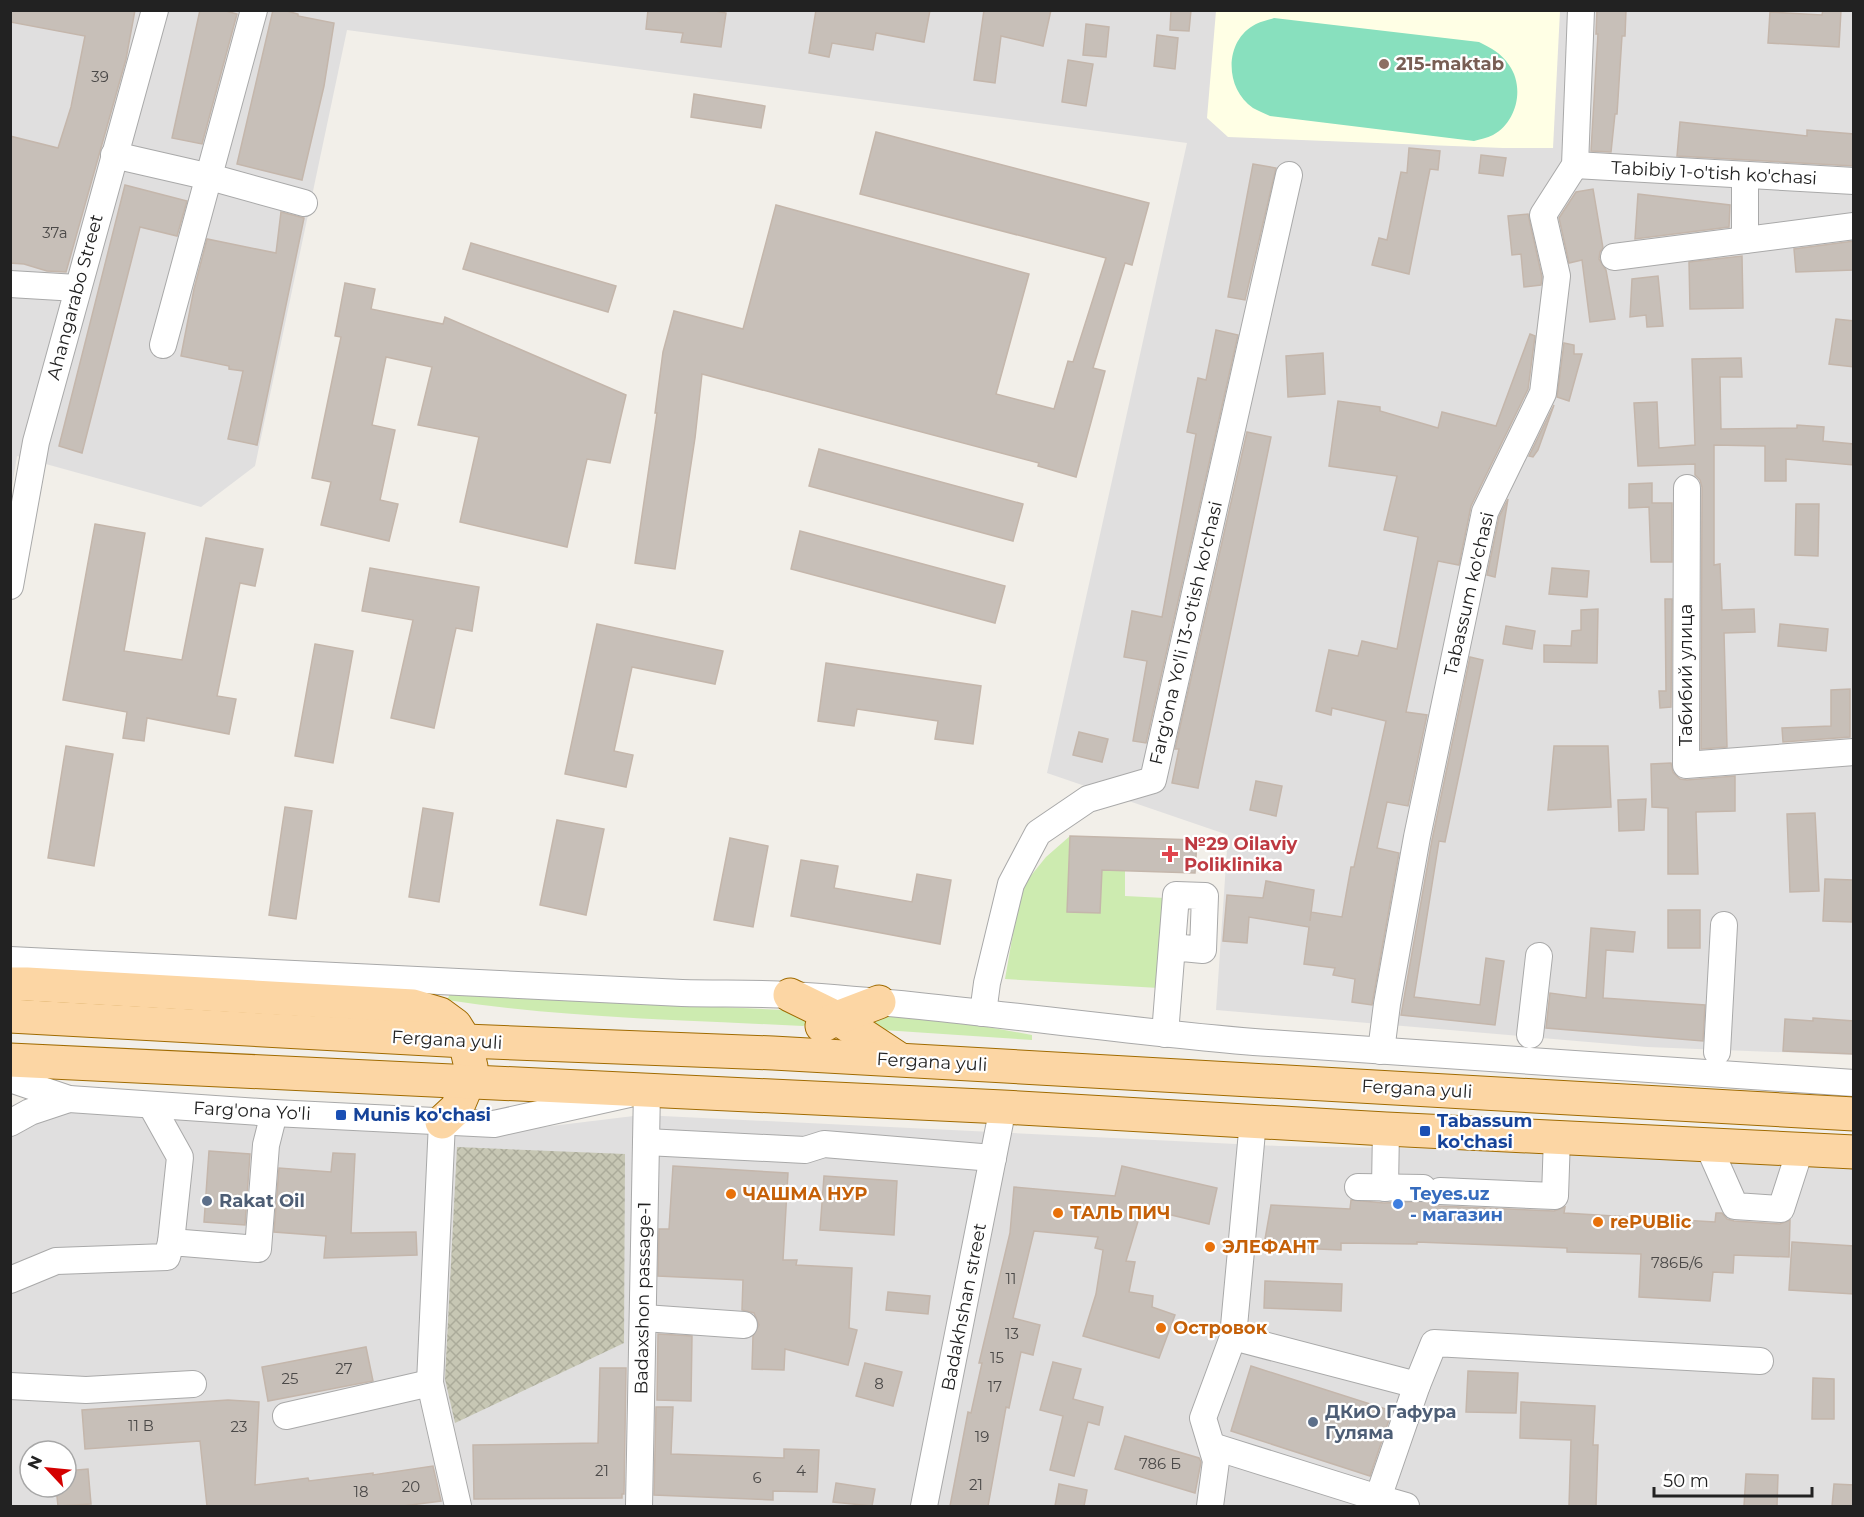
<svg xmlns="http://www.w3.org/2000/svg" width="1864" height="1517" font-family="Montserrat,sans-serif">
	<defs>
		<pattern id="construction-cross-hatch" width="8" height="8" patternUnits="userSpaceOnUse" patternTransform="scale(1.5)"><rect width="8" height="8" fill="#c7c7b4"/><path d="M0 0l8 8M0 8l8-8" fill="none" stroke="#abab9a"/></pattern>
	</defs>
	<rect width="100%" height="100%" fill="#f2efe9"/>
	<g fill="#e0dfdf" fill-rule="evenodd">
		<polygon points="11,11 1853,11 1853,1055 1647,1047 1216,1010 1228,835 1047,773 1187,143 347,30 255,466 201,507 17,456 11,493"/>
		<path d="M58 1109 494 1133 642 1115 1279 1146 1853 1156V1506H11L10 1123ZM30 1451H66V1487H30Z"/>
	</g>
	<polygon fill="#ffffe5" points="1216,11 1560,11 1553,148 1503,148 1228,137 1207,118"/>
	<polygon fill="url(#construction-cross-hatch)" points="457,1147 625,1154 624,1343 455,1423 445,1379"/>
	<g fill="#cdebb0">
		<polygon points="1070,836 1067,912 1100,913 1102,870 1125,871 1125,896 1165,898 1159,988 1005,979 1021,888 1046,857"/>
		<path d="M450 994 803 1011 808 1024 803 1026C684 1020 565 1018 447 1000Z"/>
		<polygon points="869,1014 960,1022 1032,1035 1032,1040 868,1029"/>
	</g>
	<path fill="#88e0be" d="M1274 18 1479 42C1491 48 1501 53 1509 65 1525 87 1517 122 1493 135 1487 138 1480 139 1474 141L1270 116C1264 113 1258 111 1253 108 1224 88 1224 40 1256 24 1262 21 1269 20 1274 18Z"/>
	<g fill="#c7bfb8" stroke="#c4b6ab" stroke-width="1.5">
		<polygon points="10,10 135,10 126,59 66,272 47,271 24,264 10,263 10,136 58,148 71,107 85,36 10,22"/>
		<polygon points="200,10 222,10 237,14 202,144 172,138"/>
		<polygon points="273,10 283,10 298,14 298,16 334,23 324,86 302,180 237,164"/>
		<polygon points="648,10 710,10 726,13 721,47 681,42 683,33 646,29"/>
		<polygon points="816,10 930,10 924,42 876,33 873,50 832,43 829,57 809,53"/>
		<polygon points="984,10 1051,10 1043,46 1001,36 995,83 974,80"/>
		<polygon points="1171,10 1191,10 1189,31 1170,30"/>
		<polygon points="1597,10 1626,10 1625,36 1622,36 1617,114 1615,114 1611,152 1591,151 1598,34 1596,34"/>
		<polygon points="1823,10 1841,10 1839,47 1768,43 1770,12 1822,15"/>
		<polygon points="1086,24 1109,27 1106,57 1083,55"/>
		<polygon points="1157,35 1178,38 1175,69 1154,66"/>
		<polygon points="1068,60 1093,64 1086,106 1062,102"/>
		<polygon points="694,94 765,106 761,128 691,117"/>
		<polygon points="1680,122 1807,136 1807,130 1854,134 1854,166 1677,156"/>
		<polygon points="876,132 1149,203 1132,265 1125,263 1093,368 1105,371 1076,477 1038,466 1039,463 702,374 695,438 675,569 635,563 657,413 655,413 663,352 674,311 743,329 776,205 1029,274 996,394 1054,409 1068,361 1073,362 1106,258 860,194"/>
		<polygon points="1409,148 1440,151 1438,170 1430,169 1409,274 1372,265 1379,238 1387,240 1401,172 1407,173"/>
		<polygon points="1481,155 1506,158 1503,176 1479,173"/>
		<polygon points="1253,164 1276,168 1245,300 1228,297"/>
		<polygon points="125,185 187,201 177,236 140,227 82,453 59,446"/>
		<polygon points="1593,189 1603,248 1600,252 1599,259 1606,270 1615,319 1590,322 1582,260 1569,263 1559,218 1576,192"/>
		<polygon points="1638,194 1730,205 1729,227 1635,239"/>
		<polygon points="281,212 304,218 257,445 228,439 243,371 229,369 229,366 181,356 194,289 207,239 276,253"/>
		<polygon points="1528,214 1542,277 1541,285 1524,287 1521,254 1512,255 1508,216"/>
		<polygon points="1854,241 1854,270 1796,272 1794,249"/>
		<polygon points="471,243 616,286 608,312 463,269"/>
		<polygon points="1742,256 1743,308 1690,309 1689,262"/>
		<polygon points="1658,276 1663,326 1647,327 1646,315 1630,317 1632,279"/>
		<polygon points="345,283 375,289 371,309 443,324 445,317 626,395 610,463 587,459 567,547 460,522 479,437 418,425 432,367 386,357 372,425 395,430 380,500 398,504 389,541 321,525 331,482 312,478 341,337 335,336"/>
		<polygon points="1836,319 1854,321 1854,367 1829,364"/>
		<polygon points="1216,330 1238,335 1146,743 1133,741 1147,661 1124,657 1132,611 1162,617 1196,434 1187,432 1198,378 1206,380"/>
		<polygon points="1530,334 1535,336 1528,389 1471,506 1459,565 1438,561 1406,712 1427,715 1408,806 1387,802 1377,848 1399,853 1372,1005 1352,1002 1355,979 1333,975 1335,968 1304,964 1309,927 1249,917 1247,943 1223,941 1227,895 1263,898 1266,881 1314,890 1310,921 1311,912 1342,917 1351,867 1354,867 1386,721 1332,708 1331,715 1316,711 1329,650 1358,656 1362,641 1397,649 1418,537 1384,530 1397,476 1329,466 1338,401 1380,407 1380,411 1438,428 1442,412 1496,426"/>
		<polygon points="1564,343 1574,345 1574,354 1582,354 1569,401 1557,397"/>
		<polygon points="1323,353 1325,394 1288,397 1286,356"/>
		<polygon points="1741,358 1742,377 1720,377 1721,429 1797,428 1797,425 1824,427 1823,441 1854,444 1854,465 1786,459 1786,481 1765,481 1765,446 1714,445 1714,565 1720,564 1722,610 1754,609 1755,632 1724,633 1727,747 1701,749 1702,487 1700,480 1695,475 1695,464 1638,466 1634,403 1657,402 1659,448 1695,445 1692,359"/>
		<polygon points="1554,405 1538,450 1533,457 1529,456"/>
		<polygon points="1247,432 1271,437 1198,788 1172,783 1179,749 1175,749"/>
		<polygon points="819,449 1023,504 1013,541 809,486"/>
		<polygon points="1652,483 1652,503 1672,503 1672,562 1651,562 1649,507 1629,508 1629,484"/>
		<polygon points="1508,499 1495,577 1487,575 1499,517"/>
		<polygon points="1796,504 1819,504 1818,556 1795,555"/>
		<polygon points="95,524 145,533 124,651 182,660 206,538 263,549 255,586 240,583 217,696 236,699 229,734 147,718 144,741 123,738 127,712 63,700"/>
		<polygon points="800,531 1005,586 995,623 791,569"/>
		<polygon points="370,568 479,587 472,631 456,628 434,728 391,718 413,620 362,611"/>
		<polygon points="1552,568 1589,571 1587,597 1549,594"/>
		<polygon points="1665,599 1672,599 1671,707 1660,708 1659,691 1666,691"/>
		<polygon points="1598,609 1597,663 1544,662 1544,645 1571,646 1572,631 1581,630 1581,610"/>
		<polygon points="597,624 723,651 715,684 632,667 614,751 633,755 626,787 565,774"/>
		<polygon points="1780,624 1828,629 1826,651 1778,646"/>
		<polygon points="1506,626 1535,631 1532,649 1503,644"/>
		<polygon points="315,644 353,651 333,763 295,756"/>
		<polygon points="1470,657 1483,660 1445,842 1439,841 1414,997 1480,1005 1486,958 1504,961 1495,1025 1401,1015 1432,840"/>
		<polygon points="826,663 981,686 973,744 935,739 938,721 857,709 854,726 818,721"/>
		<polygon points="1850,689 1850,737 1783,742 1782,728 1831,726 1831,690"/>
		<polygon points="1079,732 1108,739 1102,762 1073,755"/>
		<polygon points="66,746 113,754 94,866 48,858"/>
		<polygon points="1554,746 1608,746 1611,807 1548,810"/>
		<polygon points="1671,763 1673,772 1680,779 1687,780 1735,776 1735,811 1696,812 1698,874 1668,874 1668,808 1652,807 1651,764"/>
		<polygon points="1256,781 1282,786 1276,816 1250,810"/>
		<polygon points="1646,799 1644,830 1619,831 1618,800"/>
		<polygon points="285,807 312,811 296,919 269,915"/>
		<polygon points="423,808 453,813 439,902 409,897"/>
		<polygon points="1815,813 1819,891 1790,892 1787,814"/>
		<polygon points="557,820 604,829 586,915 540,905"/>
		<polygon points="1070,836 1197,840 1195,873 1102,870 1100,913 1067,912"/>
		<polygon points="730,838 768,846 753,927 714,920"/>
		<polygon points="801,860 838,866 834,888 912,902 917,874 951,880 940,944 791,916"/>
		<polygon points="1825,879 1853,880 1852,922 1823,921"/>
		<rect x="1668" y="910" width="32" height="38"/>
		<polygon points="1591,928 1635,932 1633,952 1606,950 1603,998 1705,1005 1703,1041 1546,1028 1550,993 1586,998"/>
		<polygon points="1813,1018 1854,1021 1854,1054 1783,1051 1785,1019 1813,1021"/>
		<polygon points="209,1151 250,1154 245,1225 204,1222"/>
		<polygon points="333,1153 355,1154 351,1233 416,1232 417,1255 324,1258 326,1236 274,1232 279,1168 331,1172"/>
		<polygon points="673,1166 788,1173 783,1260 797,1260 796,1265 852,1268 849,1328 857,1330 848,1365 785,1349 784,1370 752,1369 753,1336 759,1325 754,1313 742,1310 743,1280 658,1276 659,1229 669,1229"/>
		<polygon points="1122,1166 1217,1188 1209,1224 1142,1208 1126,1261 1135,1262 1129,1292 1153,1296 1152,1307 1175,1315 1159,1358 1083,1336 1096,1294 1103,1250 1095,1248 1098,1237 1034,1231 1013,1318 1040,1325 1033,1355 1021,1352 1009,1408 1006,1407 988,1506 950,1506 968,1412 971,1413 982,1363 979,1363 1010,1233 1014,1187 1115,1196"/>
		<polygon points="824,1176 897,1181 894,1235 820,1230"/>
		<polygon points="1351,1200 1384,1203 1430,1201 1439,1206 1554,1211 1565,1207 1564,1213 1715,1222 1716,1213 1722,1213 1727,1219 1734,1221 1780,1224 1790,1220 1789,1257 1734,1255 1733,1273 1713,1272 1710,1301 1639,1297 1641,1254 1567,1252 1567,1248 1417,1242 1417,1244 1341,1243 1341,1250 1270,1247 1265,1239 1271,1205 1350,1209"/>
		<polygon points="1792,1242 1854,1246 1854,1294 1789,1290"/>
		<polygon points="1265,1281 1342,1284 1341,1311 1264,1308"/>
		<polygon points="888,1292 930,1296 928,1314 886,1310"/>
		<polygon points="658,1334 692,1336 691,1401 657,1400"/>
		<polygon points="366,1347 373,1381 268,1401 262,1367"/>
		<polygon points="1053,1362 1081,1369 1073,1399 1103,1407 1099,1425 1088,1422 1074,1476 1050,1470 1063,1416 1040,1410"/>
		<polygon points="865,1363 902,1372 893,1406 856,1396"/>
		<polygon points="1251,1366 1392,1411 1370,1476 1231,1431"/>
		<polygon points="600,1368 626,1368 624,1494 622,1494 622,1498 474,1499 473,1445 598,1443"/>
		<polygon points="1468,1371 1518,1373 1516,1413 1466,1412"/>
		<polygon points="1813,1378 1834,1379 1834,1419 1812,1419"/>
		<polygon points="228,1400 259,1402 255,1485 308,1478 309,1481 373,1473 373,1475 433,1466 441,1501 403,1506 207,1506 200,1441 85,1449 82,1410"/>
		<polygon points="1521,1402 1595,1406 1593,1445 1598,1445 1596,1506 1569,1506 1571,1440 1520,1438"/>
		<polygon points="656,1407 673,1407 671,1454 784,1458 784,1449 819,1450 817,1492 773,1491 773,1500 654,1495"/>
		<polygon points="1125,1436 1199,1458 1201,1462 1195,1493 1115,1469"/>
		<polygon points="88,1469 91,1504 58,1506 56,1487 66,1487 66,1471"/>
		<polygon points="1746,1474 1778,1475 1777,1506 1744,1506"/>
		<polygon points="836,1483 875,1489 872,1506 833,1502"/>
		<polygon points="1059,1484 1087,1490 1084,1506 1055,1506"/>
		<polygon points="1834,1484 1854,1485 1854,1506 1832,1506"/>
	</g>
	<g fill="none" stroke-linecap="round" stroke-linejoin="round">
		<defs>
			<g id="minor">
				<polyline points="114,155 210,177 304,203"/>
				<polyline points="1575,165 1854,181"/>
				<polyline points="1745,175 1745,240"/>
				<polyline points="1614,257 1854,226"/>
				<polyline points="10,284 77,288"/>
				<polyline points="163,345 254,10"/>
				<polyline points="1687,488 1686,765 1854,752"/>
				<polyline points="10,586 36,442 155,10"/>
				<path d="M10 960 682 993C719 994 755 993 791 995 946 1005 1099 1029 1254 1042L1854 1083"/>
				<polyline points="983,1013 987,983 1011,884 1038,833 1088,799 1153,780 1289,175"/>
				<polyline points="1165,1034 1176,895 1205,896 1203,950 1172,947"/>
				<polyline points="1530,1035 1539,956"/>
				<polyline points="1381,1051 1387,1004 1417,837 1485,512 1543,393 1557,276 1543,215 1575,165 1581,10"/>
				<polyline points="1717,1052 1724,925"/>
				<polyline points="10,1079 69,1099 274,1113 494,1124 647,1090 639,1506"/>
				<polyline points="151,1105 180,1157 171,1242"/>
				<polyline points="442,1122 430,1383 458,1506"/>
				<polyline points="10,1123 30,1112 69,1099"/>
				<polyline points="646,1142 805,1150 824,1144 993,1158"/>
				<polyline points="1708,1145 1735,1206 1781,1209 1800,1150"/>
				<polyline points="1358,1187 1423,1188"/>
				<polyline points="1385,1188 1386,1129"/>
				<polyline points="1440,1191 1555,1196 1557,1137"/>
				<polyline points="10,1280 56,1261 167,1257 171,1242 258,1249 266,1145 274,1113"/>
				<polyline points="644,1318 744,1325"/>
				<polyline points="1233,1337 1417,1385"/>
				<polyline points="10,1386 86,1390 193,1384"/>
				<polyline points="286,1416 430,1383"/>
				<polyline points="1212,1446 1378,1498 1417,1385 1434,1343 1760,1361"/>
				<polyline points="1378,1498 1406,1506"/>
				<polyline points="924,1506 1003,1107"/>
				<polyline points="1210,1506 1216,1461 1203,1418 1233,1337 1253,1121"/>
			</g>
			<g id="major">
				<polyline points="10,984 27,984 413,1006 440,1014 455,1025 465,1041 471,1067 468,1082 457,1108 442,1122"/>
				<polyline points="790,995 837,1018 899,1059"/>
				<polyline points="10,1016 465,1041 773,1053 1854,1114"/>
				<polyline points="822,1026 837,1018 879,1002"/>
				<polyline points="10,1060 1003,1107 1386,1129 1854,1152"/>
			</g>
		</defs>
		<use href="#minor" stroke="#a9a9a9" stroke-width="28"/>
		<use href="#major" stroke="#a06b00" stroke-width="35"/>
		<use href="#minor" stroke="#fff" stroke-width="26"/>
		<use href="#major" stroke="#fcd6a4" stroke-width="33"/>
	</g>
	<circle fill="#8d6e63" stroke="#fff" stroke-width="2" cx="1384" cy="64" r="6"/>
	<path fill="#e0444e" stroke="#fff" stroke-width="2" d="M1167 845h6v6h6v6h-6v6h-6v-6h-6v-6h6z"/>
	<g fill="#1a4fb4" stroke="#fff" stroke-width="2">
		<rect x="335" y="1109" width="12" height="12" rx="3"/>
		<rect x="1419" y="1125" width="12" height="12" rx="3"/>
	</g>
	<g fill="#e8710a" stroke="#fff" stroke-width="2">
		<circle cx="731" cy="1194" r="6"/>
		<circle cx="1058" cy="1213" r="6"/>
		<circle cx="1598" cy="1222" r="6"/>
		<circle cx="1210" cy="1247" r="6"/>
		<circle cx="1161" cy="1328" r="6"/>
	</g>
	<g fill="#5c6f8a" stroke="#fff" stroke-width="2">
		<circle cx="207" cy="1201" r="6"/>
		<circle cx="1313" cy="1422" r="6"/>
	</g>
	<circle fill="#3f7fe0" stroke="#fff" stroke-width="2" cx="1398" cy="1204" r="6"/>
	<g text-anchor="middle" stroke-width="4.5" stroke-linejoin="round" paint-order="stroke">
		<g font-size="15" fill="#4b4948">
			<text x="100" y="82">39</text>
			<text x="55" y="238">37a</text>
			<text x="1677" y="1268">786Б/6</text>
			<text x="1011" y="1284">11</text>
			<text x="1012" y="1339">13</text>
			<text x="997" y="1363">15</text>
			<text x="344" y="1374">27</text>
			<text x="290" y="1384">25</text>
			<text x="879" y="1389">8</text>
			<text x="995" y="1392">17</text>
			<text x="141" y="1431">11 В</text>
			<text x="239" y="1432">23</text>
			<text x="982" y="1442">19</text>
			<text x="1160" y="1469">786 Б</text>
			<text x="602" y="1476">21</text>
			<text x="801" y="1476">4</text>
			<text x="757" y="1483">6</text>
			<text x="976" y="1490">21</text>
			<text x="411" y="1492">20</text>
			<text x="361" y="1497">18</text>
		</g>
		<g font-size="18" font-weight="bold" fill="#785e54" stroke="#fff" text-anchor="start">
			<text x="1396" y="70">215-maktab</text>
		</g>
		<g font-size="18" fill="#222" stroke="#fff">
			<text transform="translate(1714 173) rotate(3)" y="6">Tabibiy 1-o'tish ko'chasi</text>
			<text transform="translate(75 297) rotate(-75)" y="6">Ahangarabo Street</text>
			<text transform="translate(1469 594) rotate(-77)" y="6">Tabassum ko'chasi</text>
			<text transform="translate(1186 633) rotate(-77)" y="6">Farg'ona Yo'li 13-o'tish ko'chasi</text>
			<text transform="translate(1686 675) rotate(-90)" y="6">Табибий улица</text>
			<text transform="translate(447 1040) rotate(3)" y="6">Fergana yuli</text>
			<text transform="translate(932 1062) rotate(3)" y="6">Fergana yuli</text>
			<text transform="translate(1417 1089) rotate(3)" y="6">Fergana yuli</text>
			<text transform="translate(252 1111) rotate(3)" y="6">Farg'ona Yo'li</text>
			<text transform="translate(643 1298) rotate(-89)" y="6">Badaxshon passage-1</text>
			<text transform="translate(964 1307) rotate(-79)" y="6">Badakhshan street</text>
		</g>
		<g font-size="18" font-weight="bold" fill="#be3a42" stroke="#fff" text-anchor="start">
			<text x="1184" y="850">№29 Oilaviy<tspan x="1184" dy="21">Poliklinika</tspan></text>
		</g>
		<g font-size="18" font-weight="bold" fill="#164399" stroke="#fff" text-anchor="start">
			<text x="353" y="1121">Munis ko'chasi</text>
			<text x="1437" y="1127">Tabassum<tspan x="1437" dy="21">ko'chasi</tspan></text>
		</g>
		<g font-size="18" font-weight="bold" fill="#c56008" stroke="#fff" text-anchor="start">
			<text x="743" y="1200">ЧАШМА НУР</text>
			<text x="1070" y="1219">ТАЛЬ ПИЧ</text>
			<text x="1610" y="1228">rePUBlic</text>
			<text x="1222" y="1253">ЭЛЕФАНТ</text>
			<text x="1173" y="1334">Островок</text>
		</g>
		<g font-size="18" font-weight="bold" fill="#366cbe" stroke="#fff" text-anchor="start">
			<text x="1410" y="1200">Teyes.uz<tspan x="1410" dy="21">- магазин</tspan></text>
		</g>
		<g font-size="18" font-weight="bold" fill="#4e5e75" stroke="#fff" text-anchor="start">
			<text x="219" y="1207">Rakat Oil</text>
			<text x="1325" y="1418">ДКиО Гафура<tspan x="1325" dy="21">Гуляма</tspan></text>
		</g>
	</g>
	<rect width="1864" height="1517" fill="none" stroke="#222222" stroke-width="24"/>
	<g transform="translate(48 1469) rotate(296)"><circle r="28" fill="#ffffff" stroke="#a7a7a7" stroke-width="1.5"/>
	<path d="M0-4.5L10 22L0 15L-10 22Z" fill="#d40000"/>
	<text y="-9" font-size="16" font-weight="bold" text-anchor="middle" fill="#222222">N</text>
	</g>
	<path d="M1654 1487v9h158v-9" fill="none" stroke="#222222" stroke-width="3"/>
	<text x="1663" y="1487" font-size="18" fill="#222222" stroke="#ffffff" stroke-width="4.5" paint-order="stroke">50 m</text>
</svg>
